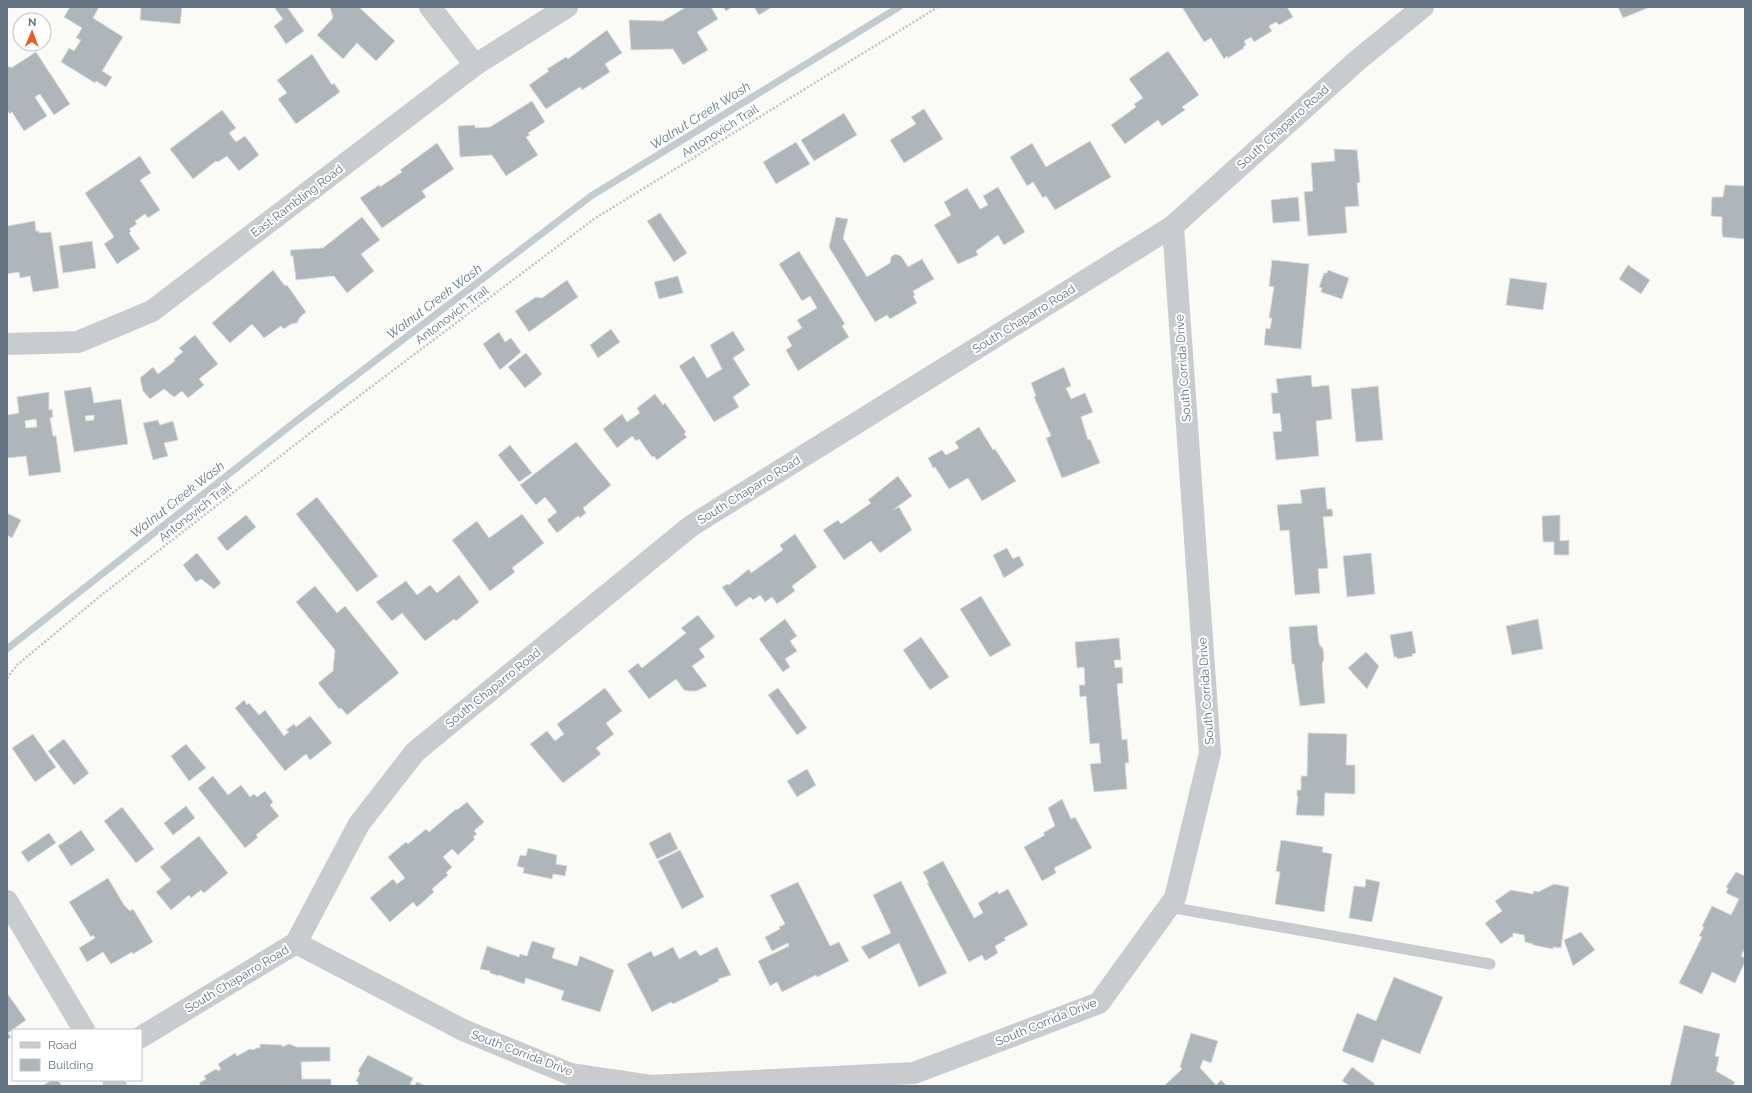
<svg xmlns="http://www.w3.org/2000/svg" width="1752" height="1093" font-family="Raleway,sans-serif">
	<rect width="100%" height="100%" fill="#fafaf7"/>
	<g fill="none" stroke-linecap="round" stroke-linejoin="round">
		<polyline stroke="#c2cbd0" stroke-width="7" points="7,649 291,425 591,196 899,7"/>
	</g>
	<g fill="#aeb6bc" stroke="#dcdcd9" fill-rule="evenodd">
		<polygon points="70,7 99,7 93,18 123,37 102,71 112,77 106,87 96,81 95,83 61,62 69,48 74,51 81,40 76,38 82,28 64,17"/>
		<polygon points="141,7 182,7 180,24 140,20"/>
		<polygon points="274,7 287,7 304,31 286,44 274,26 283,19"/>
		<polygon points="330,7 359,7 395,41 376,61 357,43 343,59 317,35 333,18"/>
		<polygon points="686,7 711,7 718,19 697,32 708,50 683,65 673,49 631,50 629,20 663,21"/>
		<polygon points="723,7 732,7 726,11"/>
		<polygon points="754,7 772,7 759,15"/>
		<polygon points="1182,7 1287,7 1293,17 1279,25 1276,22 1269,26 1272,31 1254,42 1251,37 1244,41 1246,45 1243,47 1244,48 1228,58 1227,56 1224,59 1211,38 1204,42"/>
		<polygon points="1618,7 1650,7 1623,18"/>
		<polygon points="607,30 622,53 605,64 610,72 582,90 580,87 546,109 529,85 549,71 547,69 566,57 568,59"/>
		<polygon points="1168,51 1199,95 1182,107 1185,110 1162,126 1158,120 1125,144 1111,125 1136,107 1134,104 1143,98 1129,79"/>
		<polygon points="36,52 70,104 54,115 40,94 35,97 47,116 24,131 12,112 10,114 7,110 7,68 10,66 11,68"/>
		<polygon points="312,54 332,85 334,83 340,92 296,124 278,99 287,93 277,80"/>
		<polygon points="532,101 545,122 528,133 530,135 526,137 538,155 506,176 492,155 460,157 458,126 475,125 475,128 490,127"/>
		<polygon points="924,109 943,139 904,163 890,140 916,124 911,117"/>
		<polygon points="222,110 236,128 229,133 236,142 245,136 259,155 239,171 227,156 218,162 216,161 193,179 170,149"/>
		<polygon points="844,113 857,135 814,161 801,140"/>
		<polygon points="1090,141 1111,177 1055,210 1046,196 1043,198 1033,182 1027,186 1010,157 1032,143 1046,167"/>
		<polygon points="796,142 810,164 776,184 763,162"/>
		<polygon points="437,143 454,169 422,191 426,197 382,228 360,198 379,185 380,187 402,172 400,170"/>
		<polygon points="1334,149 1357,150 1360,182 1357,183 1359,206 1345,207 1347,233 1308,236 1304,192 1313,191 1311,163 1335,161"/>
		<polygon points="140,156 151,173 140,180 160,210 148,218 145,214 135,221 137,224 129,229 131,231 129,233 140,249 117,264 104,244 114,237 85,193"/>
		<polygon points="1725,185 1745,186 1745,239 1723,237 1722,234 1722,217 1711,216 1712,197 1723,197"/>
		<polygon points="998,187 1025,232 1004,245 998,235 976,251 978,255 958,264 934,225 951,215 944,202 967,188 980,209 988,205 983,196"/>
		<polygon points="1298,197 1300,221 1273,223 1271,200"/>
		<polygon points="660,213 687,253 674,262 647,221"/>
		<polygon points="362,217 380,240 361,254 374,271 347,293 334,276 296,280 293,256 291,256 290,250 323,248"/>
		<polygon points="836,217 848,219 843,238 867,277 890,263 891,257 895,254 901,256 908,267 922,259 934,279 913,291 915,295 913,296 917,303 890,319 887,315 875,322 829,247"/>
		<polygon points="35,221 36,231 39,231 39,233 51,232 59,288 33,292 30,276 20,278 19,272 7,274 7,226"/>
		<polygon points="92,241 96,268 63,273 59,246"/>
		<polygon points="799,251 845,324 842,326 849,337 798,371 786,350 792,346 787,337 802,328 797,320 817,308 810,296 802,301 779,264"/>
		<polygon points="1272,260 1309,264 1301,349 1264,345 1266,328 1270,329 1272,318 1269,318 1274,287 1269,286"/>
		<polygon points="1628,265 1650,280 1641,294 1619,279"/>
		<polygon points="273,270 285,286 287,285 306,312 300,317 297,323 291,324 284,329 281,326 264,338 252,324 230,343 212,323"/>
		<polygon points="1328,270 1349,278 1342,299 1321,292 1322,288 1319,287 1324,273 1327,273"/>
		<polygon points="678,276 683,293 659,299 654,282"/>
		<polygon points="1510,278 1547,283 1543,310 1506,305"/>
		<polygon points="567,280 578,297 529,332 515,311 536,297 542,298"/>
		<polygon points="611,329 620,342 598,358 590,345"/>
		<polygon points="733,331 745,350 733,358 750,385 733,397 739,407 714,422 679,366 694,356 707,378 722,369 710,345"/>
		<polygon points="499,332 505,342 511,338 521,352 500,370 483,344"/>
		<polygon points="195,335 218,364 199,379 204,385 188,398 182,391 174,397 164,389 150,399 143,391 140,378 153,367 158,374 175,361 174,359 183,352 179,348"/>
		<polygon points="526,353 542,374 525,388 508,367"/>
		<polygon points="1064,367 1071,386 1066,388 1071,399 1085,393 1093,412 1081,417 1088,440 1090,439 1100,463 1062,478 1046,438 1051,436 1034,397 1036,396 1031,383"/>
		<polygon points="1311,375 1312,387 1329,385 1332,419 1316,421 1319,456 1276,460 1273,432 1282,431 1280,413 1273,414 1271,393 1278,393 1276,379"/>
		<polygon points="1378,386 1383,440 1356,442 1351,389"/>
		<path d="M91 387 94 403 121 399 128 444 74 452 64 391ZM94 415V420L86 421 85 416Z"/>
		<path d="M49 392V410L52 409 53 417 50 418 53 436H56L61 472 29 476 26 456 7 458V415L19 413 17 397ZM36 419 37 427 26 428 25 421Z"/>
		<polygon points="655,394 663,405 665,403 686,432 684,434 687,437 657,460 654,456 652,457 639,439 636,441 632,436 617,448 603,429 622,414 627,422 640,413 637,408"/>
		<polygon points="158,420 160,425 173,421 178,440 164,443 168,456 153,460 143,423"/>
		<polygon points="979,427 993,450 995,449 1016,481 982,501 968,478 949,489 935,467 933,468 928,458 942,450 946,455 959,448 955,442"/>
		<polygon points="576,442 611,485 583,508 586,513 580,518 578,516 557,533 547,520 557,512 545,497 536,505 520,485"/>
		<polygon points="510,445 532,473 519,482 498,455"/>
		<polygon points="898,476 912,496 893,510 899,507 912,530 880,553 871,541 844,560 823,530 838,520 841,524 871,503 868,500"/>
		<polygon points="1325,487 1327,509 1332,509 1333,516 1323,517 1328,568 1318,569 1320,593 1295,595 1289,530 1280,531 1277,505 1302,503 1300,490"/>
		<polygon points="317,497 378,576 357,592 296,514"/>
		<polygon points="7,513 21,520 12,538 7,535"/>
		<polygon points="522,514 544,543 512,568 515,572 490,591 452,540 477,521 489,538"/>
		<polygon points="246,515 256,527 227,551 217,538"/>
		<polygon points="1560,515 1560,541 1569,540 1569,555 1554,555 1554,542 1543,542 1542,516"/>
		<polygon points="795,534 817,567 792,586 795,591 777,604 772,597 765,602 760,595 753,600 750,597 736,607 722,587 727,584 729,585 749,569 751,573 783,550 780,545"/>
		<polygon points="1007,548 1013,559 1019,556 1024,565 1004,578 993,555"/>
		<polygon points="197,553 221,583 214,589 201,579 196,582 183,565"/>
		<polygon points="1371,553 1375,594 1347,597 1343,556"/>
		<polygon points="459,575 479,602 456,621 454,619 425,641 402,613 392,621 376,602 406,581 417,595 430,585 437,593"/>
		<polygon points="315,586 337,613 345,606 399,673 347,715 341,708 339,709 318,683 333,671 335,650 296,602"/>
		<polygon points="981,596 1011,645 990,657 960,609"/>
		<polygon points="698,615 715,637 699,649 705,657 692,666 707,686 696,691 689,691 684,690 676,679 649,699 628,671 638,663 642,668 686,633 681,628"/>
		<polygon points="785,619 797,636 790,641 797,651 785,659 790,667 783,672 759,639"/>
		<polygon points="1538,619 1543,649 1512,655 1506,626"/>
		<polygon points="1317,625 1319,644 1323,649 1324,659 1322,664 1325,703 1300,706 1294,664 1292,664 1289,627"/>
		<polygon points="1412,631 1416,653 1412,654 1413,656 1397,659 1397,657 1394,657 1390,635"/>
		<polygon points="921,637 949,677 930,690 903,650"/>
		<polygon points="1119,638 1121,660 1114,660 1115,668 1122,667 1123,683 1117,684 1122,740 1127,739 1129,763 1125,763 1127,789 1094,792 1090,764 1101,763 1099,743 1090,744 1086,696 1080,697 1079,685 1085,685 1084,667 1077,668 1075,642"/>
		<polygon points="1366,652 1379,666 1367,689 1348,668"/>
		<polygon points="605,688 622,711 606,723 614,734 596,748 601,754 563,783 530,744 547,731 555,741 564,734 557,724"/>
		<polygon points="778,688 807,728 797,735 768,695"/>
		<polygon points="244,700 247,705 249,703 259,715 265,710 284,736 289,732 286,730 294,724 296,727 310,716 332,743 310,760 306,754 285,771 235,708"/>
		<polygon points="1308,733 1347,734 1346,765 1355,765 1355,794 1325,793 1324,816 1296,815 1298,796 1297,796 1297,790 1301,790 1301,776 1307,776"/>
		<polygon points="33,734 56,767 35,782 12,748"/>
		<polygon points="64,739 89,773 74,785 48,751"/>
		<polygon points="186,744 206,768 189,781 171,756"/>
		<polygon points="807,769 816,785 797,797 787,781"/>
		<polygon points="213,776 228,795 241,785 250,797 254,794 257,797 265,791 273,802 270,805 279,816 256,835 258,837 245,848 198,788"/>
		<polygon points="1062,799 1071,819 1075,817 1092,848 1054,868 1056,873 1042,881 1024,847 1045,835 1043,833 1055,826 1048,808"/>
		<polygon points="467,802 484,822 474,831 477,834 473,837 475,839 458,855 452,849 443,857 452,867 446,873 448,875 432,889 434,892 417,907 413,902 390,922 370,898 393,879 397,884 405,878 388,857 406,842 408,844 426,829 429,832 456,809 457,810"/>
		<polygon points="186,806 195,818 173,835 164,823"/>
		<polygon points="122,807 154,849 136,863 104,821"/>
		<polygon points="81,830 95,850 71,866 58,846"/>
		<polygon points="670,832 678,849 657,859 649,843"/>
		<polygon points="49,833 56,843 28,862 21,852"/>
		<polygon points="199,836 228,873 204,893 201,890 191,898 189,895 171,910 156,892 171,880 160,867"/>
		<polygon points="1281,840 1323,847 1322,852 1332,854 1324,912 1275,904 1280,872 1276,871"/>
		<polygon points="528,848 557,855 556,864 567,866 565,876 553,874 552,879 523,873 524,868 517,866 520,855 526,856"/>
		<polygon points="680,850 704,897 682,909 658,861"/>
		<polygon points="943,861 974,918 983,913 978,903 997,891 999,894 1008,889 1028,925 1004,938 1006,940 995,946 998,953 985,961 982,955 969,962 927,883 929,883 923,872"/>
		<polygon points="1736,872 1745,876 1745,948 1741,956 1745,958 1745,962 1735,983 1712,972 1702,994 1679,983 1702,937 1699,936 1704,927 1702,926 1712,906 1731,915 1739,899 1726,893 1728,888 1726,887"/>
		<polygon points="108,878 124,905 130,911 133,909 153,942 133,954 132,952 111,964 103,952 87,962 79,948 95,938 93,935 91,937 69,902"/>
		<polygon points="1366,879 1380,882 1372,922 1349,918 1354,886 1365,887"/>
		<polygon points="901,881 947,973 919,987 899,943 869,959 861,947 891,933 873,895"/>
		<polygon points="798,882 830,946 839,942 849,961 817,977 816,975 782,992 777,982 770,986 758,961 789,946 788,943 772,951 765,937 780,929 779,927 785,924 770,895"/>
		<polygon points="1554,884 1569,887 1561,948 1553,947 1553,949 1533,945 1533,944 1525,942 1524,935 1513,933 1513,937 1511,937 1501,944 1485,923 1502,911 1495,901 1511,890 1533,894 1534,891 1538,892"/>
		<polygon points="1581,932 1595,950 1573,966 1564,940"/>
		<polygon points="532,941 555,948 552,958 577,966 580,956 614,970 600,1012 561,1000 564,991 526,978 524,984 499,975 499,976 490,973 490,971 480,969 487,946 519,957 520,954 527,956"/>
		<polygon points="673,947 679,959 696,950 700,956 717,947 731,975 718,979 719,981 673,1004 671,1002 652,1012 627,964 651,951 654,957"/>
		<polygon points="1394,977 1443,997 1420,1054 1382,1039 1373,1063 1342,1051 1357,1013 1376,1021"/>
		<polygon points="7,993 26,1020 8,1033 11,1037 7,1040"/>
		<polygon points="1684,1025 1720,1034 1715,1056 1719,1057 1716,1071 1735,1082 1733,1086 1670,1086"/>
		<polygon points="1191,1033 1218,1041 1211,1063 1203,1060 1200,1068 1216,1085 1221,1080 1227,1086 1164,1086 1182,1069 1180,1067"/>
		<polygon points="260,1044 282,1045 282,1047 289,1044 297,1047 330,1047 330,1061 301,1062 302,1079 331,1079 331,1086 201,1086 199,1083 206,1079 204,1076 216,1069 218,1071 221,1069 218,1064 235,1053 237,1056 250,1049 254,1050 256,1048 260,1048"/>
		<polygon points="368,1055 413,1078 410,1084 414,1086 358,1086 358,1082 356,1081 360,1073 358,1071"/>
		<polygon points="1352,1067 1375,1084 1373,1086 1350,1086 1342,1081"/>
		<polygon points="52,1080 58,1080 62,1086 42,1086"/>
		<polygon points="417,1082 426,1086 414,1086"/>
	</g>
	<g fill="none" stroke-linecap="round" stroke-linejoin="round">
		<polyline stroke="#c1c4c6" stroke-width="2.5" stroke-dasharray="2 2" stroke-linecap="butt" points="7,678 17,665 99,597 310,433 594,219 938,7"/>
		<polyline stroke="#c8cccf" stroke-width="11" points="1169,907 1490,964"/>
		<g stroke="#c8cccf" stroke-width="22">
			<polyline points="430,7 475,65"/>
			<polyline points="7,344 78,342 152,311 475,65 567,7"/>
			<polyline points="296,943 463,1030 570,1074 651,1086 914,1073 1099,1003 1175,898 1210,753 1173,226"/>
			<polyline points="141,1037 296,943 359,824 415,752 691,526 1173,226 1359,59 1423,7"/>
		</g>
		<g stroke="#c8cccf" stroke-width="22">
			<polyline points="7,901 84,1030"/>
			<polyline points="113,1080 116,1086"/>
		</g>
	</g>
	<g text-anchor="middle" stroke-width="4" stroke-linejoin="round" paint-order="stroke">
		<g font-size="12" fill="#647483" stroke="#fff">
			<text transform="translate(1283 127) rotate(-42)" y="4">South Chaparro Road</text>
			<text transform="translate(720 131) rotate(-32)" y="4">Antonovich Trail</text>
			<text transform="translate(297 201) rotate(-37)" y="4">East Rambling Road</text>
			<text transform="translate(452 315) rotate(-37)" y="4">Antonovich Trail</text>
			<text transform="translate(1024 319) rotate(-32)" y="4">South Chaparro Road</text>
			<text transform="translate(1183 368) rotate(-94)" y="4">South Corrida Drive</text>
			<text transform="translate(749 490) rotate(-32)" y="4">South Chaparro Road</text>
			<text transform="translate(195 512) rotate(-38)" y="4">Antonovich Trail</text>
			<text transform="translate(493 688) rotate(-39)" y="4">South Chaparro Road</text>
			<text transform="translate(1206 691) rotate(-94)" y="4">South Corrida Drive</text>
			<text transform="translate(237 979) rotate(-31)" y="4">South Chaparro Road</text>
			<text transform="translate(1046 1022) rotate(-22)" y="4">South Corrida Drive</text>
			<text transform="translate(522 1053) rotate(21)" y="4">South Corrida Drive</text>
		</g>
		<g font-size="13" font-style="italic" fill="#647a83" stroke="#fff">
			<text transform="translate(700 115) rotate(-32)" y="5">Walnut Creek Wash</text>
			<text transform="translate(434 301) rotate(-37)" y="5">Walnut Creek Wash</text>
			<text transform="translate(177 499) rotate(-38)" y="5">Walnut Creek Wash</text>
		</g>
	</g>
	<rect width="1752" height="1093" fill="none" stroke="#647483" stroke-width="16"/>
	<rect x="12" y="1029" width="130" height="52" fill="#ffffff" stroke="#c1c7cd"/>
	<rect x="20" y="1042" width="20" height="6" fill="#c8cccf" stroke="#c1c7cd"/>
	<text x="48" y="1049" font-size="12" fill="#647483">Road</text>
	<rect x="20" y="1059" width="20" height="12" fill="#aeb6bc" stroke="#c1c7cd"/>
	<text x="48" y="1069" font-size="12" fill="#647483">Building</text>
	<g transform="translate(32 32) rotate(1)"><circle r="19" fill="#ffffff" stroke="#c1c7cd"/>
	<path d="M0-3L7 15L0 10L-7 15Z" fill="#e85c29"/>
	<text y="-6" font-size="11" font-weight="bold" text-anchor="middle" fill="#647483">N</text>
	</g>
</svg>
